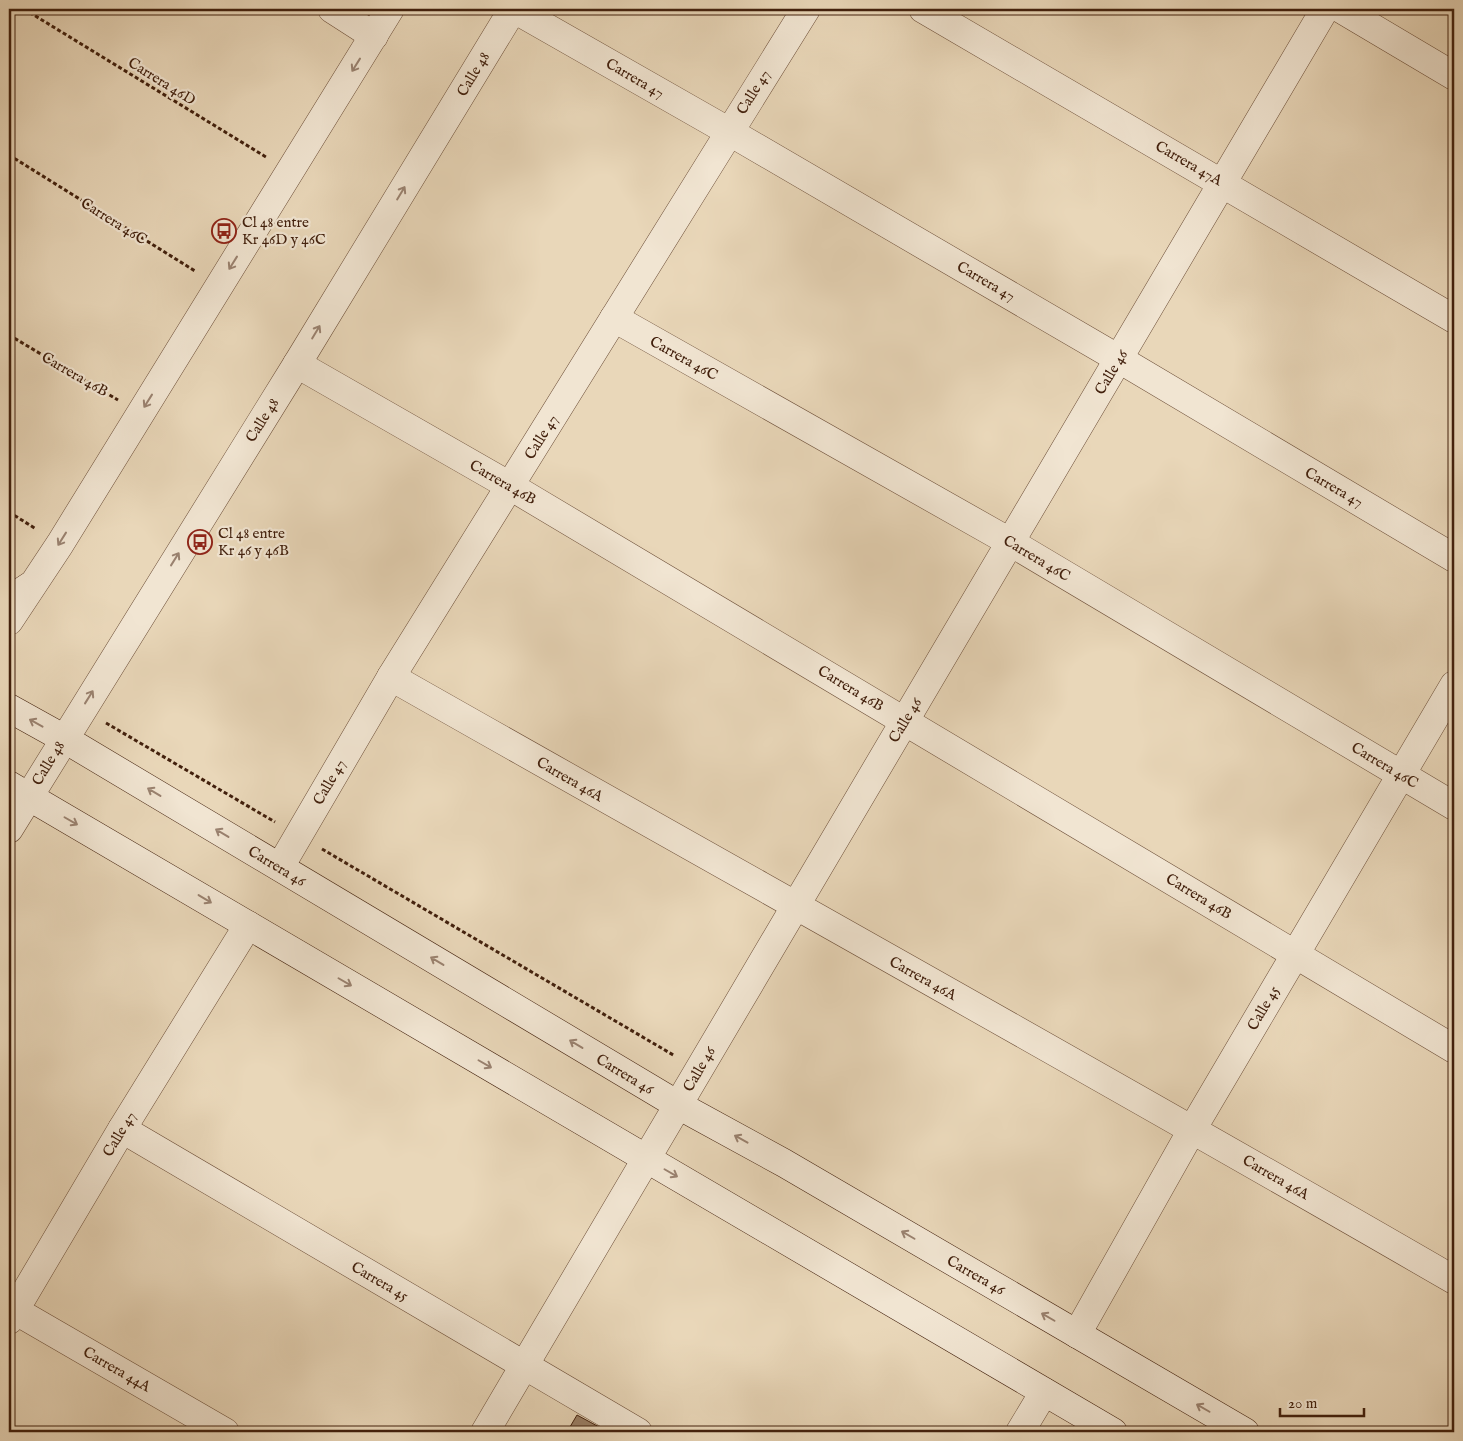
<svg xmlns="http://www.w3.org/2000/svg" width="1463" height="1441" font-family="'IM FELL English',serif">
	<rect width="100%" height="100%" fill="#e9d7b9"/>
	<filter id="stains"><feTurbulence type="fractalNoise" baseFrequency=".004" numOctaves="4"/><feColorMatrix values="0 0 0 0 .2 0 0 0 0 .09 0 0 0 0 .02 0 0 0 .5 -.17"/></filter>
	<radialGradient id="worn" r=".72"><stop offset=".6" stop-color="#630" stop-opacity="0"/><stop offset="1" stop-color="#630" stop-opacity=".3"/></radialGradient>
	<polygon fill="#997f66" stroke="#42200d" points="577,1415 601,1428 599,1432 567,1432"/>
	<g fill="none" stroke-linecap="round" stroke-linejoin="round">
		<defs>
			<g id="minor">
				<polyline points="332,9 374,36"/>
				<polyline points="514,9 728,131 1119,359 1454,558"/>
				<polyline points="923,9 1454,319"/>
				<polyline points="1341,9 1454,76"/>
				<polyline points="614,318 1010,542 1454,806"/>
				<polyline points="297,364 510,486 1454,1049"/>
				<path d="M391 677C745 878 1102 1076 1454 1280"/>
				<polyline points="280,867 391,677 806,9"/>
				<polyline points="122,1129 638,1432"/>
				<polyline points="9,1307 225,1432"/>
				<polyline points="9,1320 122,1129 248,925"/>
				<polyline points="1077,1334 1193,1128 1454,685"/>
				<polyline points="485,1432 1325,9"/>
				<polyline points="1020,1432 1044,1392"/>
			</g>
			<g id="tertiary">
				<polyline points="9,621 60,544 390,9"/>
				<polyline points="9,829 297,364 513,9"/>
			</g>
			<g id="secondary">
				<polyline points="9,600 30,586"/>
				<polyline points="9,708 63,738 678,1105 784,1163 1245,1432"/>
				<polyline points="9,785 1113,1432"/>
			</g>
		</defs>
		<use href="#minor" stroke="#6c4e38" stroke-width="29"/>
		<use href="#tertiary" stroke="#6c4e38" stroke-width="29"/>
		<use href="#secondary" stroke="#42200d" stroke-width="29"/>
		<g stroke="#42200d" stroke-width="3" stroke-dasharray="4 2.5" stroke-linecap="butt">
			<polyline points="24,9 266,157"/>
			<polyline points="9,155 195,271"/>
			<polyline points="9,335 118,400"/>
			<polyline points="9,512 36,529"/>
			<polyline points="106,723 275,822"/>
			<polyline points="322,849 675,1056"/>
		</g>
		<use href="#minor" stroke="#f1e5d2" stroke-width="28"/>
		<use href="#tertiary" stroke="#f1e5d2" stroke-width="28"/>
		<use href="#secondary" stroke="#f1e5d2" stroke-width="28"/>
	</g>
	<defs><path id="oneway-shaft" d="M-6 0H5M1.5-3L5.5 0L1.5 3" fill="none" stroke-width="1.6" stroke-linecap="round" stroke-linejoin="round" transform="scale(1.25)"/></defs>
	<g stroke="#9a8270">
		<use href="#oneway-shaft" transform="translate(356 65) rotate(122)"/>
		<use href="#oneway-shaft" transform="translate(401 193) rotate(-59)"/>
		<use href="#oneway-shaft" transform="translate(233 263) rotate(122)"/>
		<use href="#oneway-shaft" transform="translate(316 332) rotate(-59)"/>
		<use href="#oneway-shaft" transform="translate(148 401) rotate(122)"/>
		<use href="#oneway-shaft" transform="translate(62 539) rotate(122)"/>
		<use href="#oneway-shaft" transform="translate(175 559) rotate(-58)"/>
		<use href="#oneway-shaft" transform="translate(89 697) rotate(-58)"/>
		<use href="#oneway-shaft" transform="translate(36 723) rotate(-151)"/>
		<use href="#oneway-shaft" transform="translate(154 792) rotate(-149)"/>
		<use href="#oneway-shaft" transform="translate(71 821) rotate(30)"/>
		<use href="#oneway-shaft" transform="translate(222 833) rotate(-149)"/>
		<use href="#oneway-shaft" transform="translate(205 899) rotate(31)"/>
		<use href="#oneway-shaft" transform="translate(437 961) rotate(-149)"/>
		<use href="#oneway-shaft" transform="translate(345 982) rotate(30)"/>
		<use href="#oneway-shaft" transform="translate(576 1044) rotate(-149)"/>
		<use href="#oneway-shaft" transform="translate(485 1064) rotate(30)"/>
		<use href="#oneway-shaft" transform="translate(741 1139) rotate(-151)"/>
		<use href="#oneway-shaft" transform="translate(671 1173) rotate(30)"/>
		<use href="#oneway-shaft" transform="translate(908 1235) rotate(-150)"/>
		<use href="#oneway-shaft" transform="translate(1048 1317) rotate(-150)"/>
		<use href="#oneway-shaft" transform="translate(1203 1408) rotate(-150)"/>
	</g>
	<defs>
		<symbol id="bus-ring" viewBox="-11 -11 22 22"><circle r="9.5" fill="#f1e5d2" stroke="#8f2418" stroke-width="1.5"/><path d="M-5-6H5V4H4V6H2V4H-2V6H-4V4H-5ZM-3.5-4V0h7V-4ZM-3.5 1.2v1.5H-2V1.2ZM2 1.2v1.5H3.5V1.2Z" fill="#8f2418"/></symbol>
	</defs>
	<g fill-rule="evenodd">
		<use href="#bus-ring" x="210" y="217" width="28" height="28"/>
		<use href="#bus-ring" x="186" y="528" width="28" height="28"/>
	</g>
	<g text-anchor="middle" stroke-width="4.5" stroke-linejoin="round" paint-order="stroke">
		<g font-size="15" fill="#42200d" stroke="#f1e5d2">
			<text transform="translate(473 74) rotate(-59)" y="5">Calle 48</text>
			<text transform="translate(635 78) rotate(30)" y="5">Carrera 47</text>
			<text transform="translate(162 81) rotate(32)" y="5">Carrera 46D</text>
			<text transform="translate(753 92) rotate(-58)" y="5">Calle 47</text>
			<text transform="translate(1189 163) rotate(30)" y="5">Carrera 47A</text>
			<text transform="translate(114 221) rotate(32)" y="5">Carrera 46C</text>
			<text transform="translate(986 281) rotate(30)" y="5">Carrera 47</text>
			<text transform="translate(684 358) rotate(29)" y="5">Carrera 46C</text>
			<text transform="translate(1111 372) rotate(-59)" y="5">Calle 46</text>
			<text transform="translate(75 374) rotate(30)" y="5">Carrera 46B</text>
			<text transform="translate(262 420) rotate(-58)" y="5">Calle 48</text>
			<text transform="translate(541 437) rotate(-58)" y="5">Calle 47</text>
			<text transform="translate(503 482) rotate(30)" y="5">Carrera 46B</text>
			<text transform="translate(1334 487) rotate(30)" y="5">Carrera 47</text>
			<text transform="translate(1037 558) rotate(31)" y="5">Carrera 46C</text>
			<text transform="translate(851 688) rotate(31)" y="5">Carrera 46B</text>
			<text transform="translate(905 720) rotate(-59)" y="5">Calle 46</text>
			<text transform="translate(48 763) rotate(-59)" y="5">Calle 48</text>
			<text transform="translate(1385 765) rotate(31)" y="5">Carrera 46C</text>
			<text transform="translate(570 779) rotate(30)" y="5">Carrera 46A</text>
			<text transform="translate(329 782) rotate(-60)" y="5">Calle 47</text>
			<text transform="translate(277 866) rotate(31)" y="5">Carrera 46</text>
			<text transform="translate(1199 896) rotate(31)" y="5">Carrera 46B</text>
			<text transform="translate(923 978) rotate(29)" y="5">Carrera 46A</text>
			<text transform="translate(1263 1008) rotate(-60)" y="5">Calle 45</text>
			<text transform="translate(699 1069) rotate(-60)" y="5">Calle 46</text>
			<text transform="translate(625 1074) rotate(31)" y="5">Carrera 46</text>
			<text transform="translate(119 1134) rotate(-59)" y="5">Calle 47</text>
			<text transform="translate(1276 1177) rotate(30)" y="5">Carrera 46A</text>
			<text transform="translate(976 1275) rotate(30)" y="5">Carrera 46</text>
			<text transform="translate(380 1281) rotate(30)" y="5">Carrera 45</text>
			<text transform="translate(117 1369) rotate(30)" y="5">Carrera 44A</text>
		</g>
		<g font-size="15" fill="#42200d" stroke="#f1e5d2" text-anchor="start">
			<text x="242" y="227">Cl 48 entre<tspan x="242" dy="17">Kr 46D y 46C</tspan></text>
			<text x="218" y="538">Cl 48 entre<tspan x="218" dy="17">Kr 46 y 46B</tspan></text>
		</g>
	</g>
	<rect width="1463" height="1441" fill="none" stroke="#e9d7b9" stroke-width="30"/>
	<rect x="10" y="10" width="1443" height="1421" fill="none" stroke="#42200d" stroke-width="2.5"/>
	<rect x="15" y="15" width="1433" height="1411" fill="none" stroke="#42200d"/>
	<path d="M1280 1408v8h84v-8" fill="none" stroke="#42200d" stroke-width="2.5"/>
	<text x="1288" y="1408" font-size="15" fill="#42200d" stroke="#f1e5d2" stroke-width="4" paint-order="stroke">20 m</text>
	<rect width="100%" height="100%" filter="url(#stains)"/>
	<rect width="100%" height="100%" fill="url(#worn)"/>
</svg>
